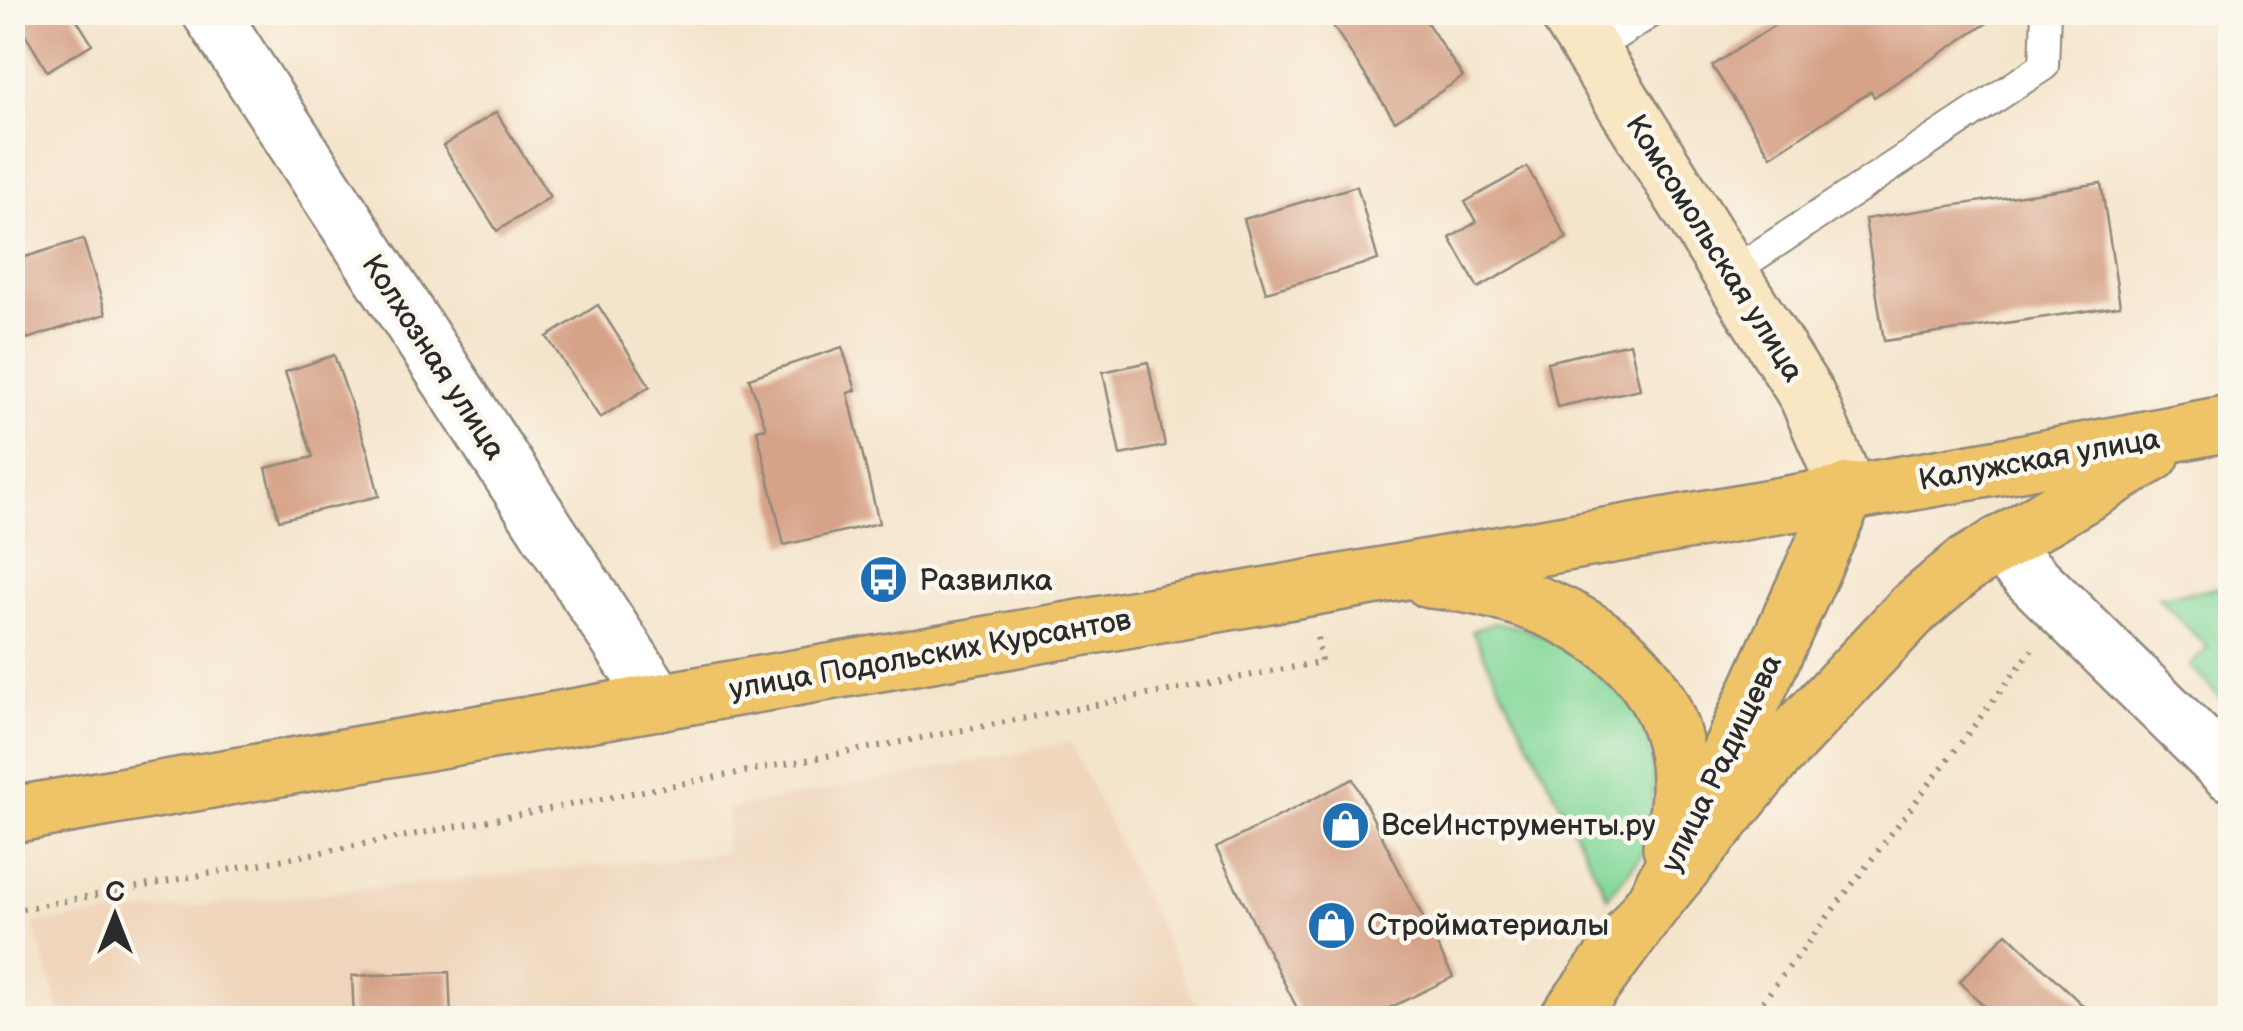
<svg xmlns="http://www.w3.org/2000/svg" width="2243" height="1031" font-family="'Balsamiq Sans',sans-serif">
	<rect width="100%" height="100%" fill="#fbf7ec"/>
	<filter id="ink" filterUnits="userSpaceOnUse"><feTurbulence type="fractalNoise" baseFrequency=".01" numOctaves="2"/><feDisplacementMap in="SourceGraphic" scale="20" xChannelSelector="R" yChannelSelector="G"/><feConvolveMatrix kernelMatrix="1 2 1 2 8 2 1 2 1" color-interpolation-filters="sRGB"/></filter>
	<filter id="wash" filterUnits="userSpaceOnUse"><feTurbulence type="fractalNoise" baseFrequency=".0048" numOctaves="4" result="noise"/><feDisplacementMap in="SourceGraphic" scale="40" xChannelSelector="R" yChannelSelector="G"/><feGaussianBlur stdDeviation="2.25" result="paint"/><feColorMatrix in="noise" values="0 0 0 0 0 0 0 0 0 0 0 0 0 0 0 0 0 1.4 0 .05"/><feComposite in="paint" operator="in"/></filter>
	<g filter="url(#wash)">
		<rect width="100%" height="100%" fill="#f4e4cb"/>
		<polygon fill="#efd6bc" points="1070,743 1203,1018 62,1018 33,923 725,853 729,809"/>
		<g fill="#84d89a" stroke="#588262" stroke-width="2.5">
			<polygon points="2230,586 2230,708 2190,666 2208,648 2158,597"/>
			<polygon points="1493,623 1521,627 1559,642 1629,701 1649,739 1654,780 1651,826 1640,858 1608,897 1472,631"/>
		</g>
		<g id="blocks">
			<g fill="#d6a388">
				<polygon points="12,12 72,12 92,44 47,71"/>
				<polygon points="1324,12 1420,12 1463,77 1395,121"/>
				<polygon points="1795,12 2004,12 1874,97 1871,91 1771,156 1712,66"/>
				<polygon points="496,112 550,197 497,231 443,146"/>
				<polygon points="1527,167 1567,238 1478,288 1450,238 1476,222 1465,202"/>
				<polygon points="2101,183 2120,306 1884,341 1865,219"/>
				<polygon points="1357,186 1378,260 1266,292 1244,219"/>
				<polygon points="83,239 106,314 27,339 12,292 12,261"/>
				<polygon points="598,305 650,386 600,418 547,337"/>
				<polygon points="1630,343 1640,389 1557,407 1547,362"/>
				<polygon points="842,347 856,390 848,393 879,523 784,545 757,430 766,428 749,378"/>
				<polygon points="334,355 368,452 379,496 279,520 266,468 313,457 285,372"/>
				<polygon points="1148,362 1165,446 1120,455 1103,372"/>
				<polygon points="1353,779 1453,977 1369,1018 1302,1018 1216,848"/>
				<polygon points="2007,933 2096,1018 1997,1018 1959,982"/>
				<polygon points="449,972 451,1018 354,1018 352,976"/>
			</g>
		</g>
	</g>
	<g filter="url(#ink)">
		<use href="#blocks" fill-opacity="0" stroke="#90887b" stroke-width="2.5"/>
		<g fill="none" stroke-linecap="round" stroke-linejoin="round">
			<defs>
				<g id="lane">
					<polyline points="1591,51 1653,12"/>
					<polyline points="1732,272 2044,66 2046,12"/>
				</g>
				<g id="street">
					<polyline points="210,12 659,702"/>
					<polyline points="1998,545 2230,773"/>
				</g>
				<polyline id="secondary" points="1567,12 1807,396 1848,491"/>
				<g id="primary">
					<path d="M1430 580C1550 592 1684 652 1679 793 1679 811 1674 829 1671 847"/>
					<polyline points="12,815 1994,468 2230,423"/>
					<polyline points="1654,902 1772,759 1913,609 1964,566 2152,454"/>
					<polyline points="1568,1018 1654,902 1715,784 1848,491"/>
				</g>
			</defs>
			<use href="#lane" stroke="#90887b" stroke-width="32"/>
			<use href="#street" stroke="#90887b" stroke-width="60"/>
			<use href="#secondary" stroke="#90887b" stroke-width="60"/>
			<use href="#primary" stroke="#90887b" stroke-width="60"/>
			<g stroke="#90887b" stroke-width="6" stroke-dasharray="2.5 8" stroke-linecap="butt">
				<polyline points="12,911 1321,662 1317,637"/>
				<polyline points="1750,1018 2032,650"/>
			</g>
			<use href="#lane" stroke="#fff" stroke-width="28"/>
			<use href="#street" stroke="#fff" stroke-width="55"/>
			<use href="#secondary" stroke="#f9e7c3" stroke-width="55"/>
			<use href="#primary" stroke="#efc469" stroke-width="55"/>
		</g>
	</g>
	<defs>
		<symbol id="bus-disc" viewBox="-11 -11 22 22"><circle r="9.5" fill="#1f6fb2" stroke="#fbf7ec"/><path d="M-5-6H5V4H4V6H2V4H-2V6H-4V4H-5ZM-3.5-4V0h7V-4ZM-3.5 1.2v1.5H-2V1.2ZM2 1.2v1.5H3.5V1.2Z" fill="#fff"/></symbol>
		<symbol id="shop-disc" viewBox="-11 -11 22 22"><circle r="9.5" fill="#1f6fb2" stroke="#fbf7ec"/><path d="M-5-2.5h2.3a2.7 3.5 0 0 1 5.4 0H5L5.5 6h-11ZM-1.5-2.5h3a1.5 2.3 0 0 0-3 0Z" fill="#fff"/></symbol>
	</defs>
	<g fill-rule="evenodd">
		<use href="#bus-disc" x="856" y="552" width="55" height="55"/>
		<use href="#shop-disc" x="1318" y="798" width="55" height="55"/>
		<use href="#shop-disc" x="1304" y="898" width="55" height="55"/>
	</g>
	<g text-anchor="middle" stroke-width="9" stroke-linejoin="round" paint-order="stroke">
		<g font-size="30" fill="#2b2b2b" stroke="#fbf7ec">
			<text transform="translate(1715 248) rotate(58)" y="10">Комсомольская улица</text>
			<text transform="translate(434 357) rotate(57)" y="10">Колхозная улица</text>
			<text transform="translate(2039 459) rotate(-10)" y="10">Калужская улица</text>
			<text transform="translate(930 654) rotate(-10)" y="10">улица Подольских Курсантов</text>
			<text transform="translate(1721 763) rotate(-64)" y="10">улица Радищева</text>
		</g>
		<g font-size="30" fill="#2b2b2b" stroke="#fbf7ec" text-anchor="start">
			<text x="919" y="590">Развилка</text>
			<text x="1381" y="835">ВсеИнструменты.ру</text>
			<text x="1367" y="935">Стройматериалы</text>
		</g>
	</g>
	<rect width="2243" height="1031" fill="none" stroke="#fbf7ec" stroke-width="50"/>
	<g transform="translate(115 916)" stroke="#fbf7ec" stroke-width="8" paint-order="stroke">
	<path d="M0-8L18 38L0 25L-18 38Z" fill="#2b2b2b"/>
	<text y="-15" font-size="28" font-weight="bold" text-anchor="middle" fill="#2b2b2b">С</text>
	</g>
</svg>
